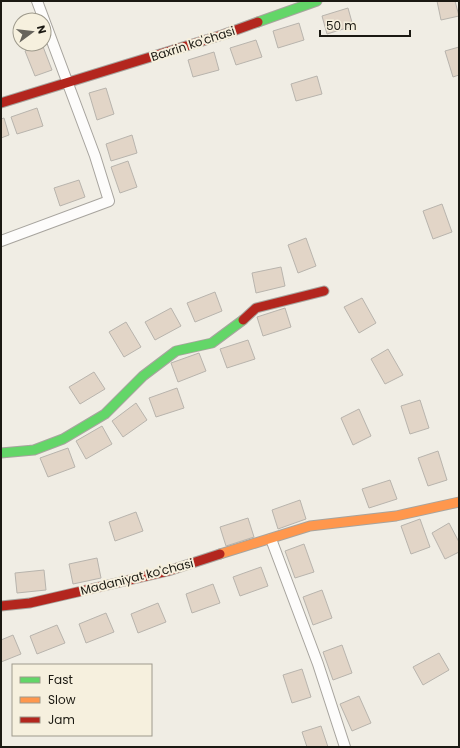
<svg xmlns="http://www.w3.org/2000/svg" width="460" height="748" font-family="Poppins,sans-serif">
	<rect width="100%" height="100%" fill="#f0ede4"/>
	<g fill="#e2d5c7" stroke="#b8b4ad">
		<polygon points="437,1 455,1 459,16 441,20"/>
		<polygon points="348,8 353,26 327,34 322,16"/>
		<polygon points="299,23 304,40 278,48 273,31"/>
		<polygon points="256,40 262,57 236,65 230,48"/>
		<polygon points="42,44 52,70 35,76 25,51"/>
		<polygon points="459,47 459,75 453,77 445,51"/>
		<polygon points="214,52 219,70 193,77 188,60"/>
		<polygon points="317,76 322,94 296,101 291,84"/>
		<polygon points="106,88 114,114 97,120 89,93"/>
		<polygon points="37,108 43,126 17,134 11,117"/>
		<polygon points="4,118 9,135 1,138 1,119"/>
		<polygon points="132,135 137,153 111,161 106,144"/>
		<polygon points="128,161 137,187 120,193 111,167"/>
		<polygon points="79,180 85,197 60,206 54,188"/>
		<polygon points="442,204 452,232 433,239 423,211"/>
		<polygon points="306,238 316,266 298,273 288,245"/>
		<polygon points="281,267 285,286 256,293 252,273"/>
		<polygon points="215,292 222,311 195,322 187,303"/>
		<polygon points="362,298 376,323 359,333 344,307"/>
		<polygon points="171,308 181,326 155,340 145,322"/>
		<polygon points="285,308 291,327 263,336 257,317"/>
		<polygon points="126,322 141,347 124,357 109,332"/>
		<polygon points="248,340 255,359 227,368 220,349"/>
		<polygon points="388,349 403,375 385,384 371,359"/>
		<polygon points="199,353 206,371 178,382 171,363"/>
		<polygon points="94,372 105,389 80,404 69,387"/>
		<polygon points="177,388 184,408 156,417 149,398"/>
		<polygon points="420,400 429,428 410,434 401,406"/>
		<polygon points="136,403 147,420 123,437 112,421"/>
		<polygon points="359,409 371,436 353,445 341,418"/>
		<polygon points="102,426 112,444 86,459 76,441"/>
		<polygon points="68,448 75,467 48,477 40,458"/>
		<polygon points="438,451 447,480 428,486 418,458"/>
		<polygon points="390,480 397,499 369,508 362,489"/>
		<polygon points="300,500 306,519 278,529 272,510"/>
		<polygon points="136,512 143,531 115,541 109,522"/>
		<polygon points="248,518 254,537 226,546 220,527"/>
		<polygon points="420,519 430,547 411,554 401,526"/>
		<polygon points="449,523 459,542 459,552 445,559 432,533"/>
		<polygon points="304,544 314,572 295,578 285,551"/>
		<polygon points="97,558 101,578 73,584 69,564"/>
		<polygon points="261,567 268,586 240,596 233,577"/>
		<polygon points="44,570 46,590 17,593 15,573"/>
		<polygon points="213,584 220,603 192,613 186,594"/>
		<polygon points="322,590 332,618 313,625 303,597"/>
		<polygon points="158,603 166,622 138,633 131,614"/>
		<polygon points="106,613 114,632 86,643 79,624"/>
		<polygon points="57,625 65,643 37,654 30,636"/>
		<polygon points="13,635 21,654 1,662 1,640"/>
		<polygon points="342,645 352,673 333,680 323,652"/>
		<polygon points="439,653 449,670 423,685 413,667"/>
		<polygon points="302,669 311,697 292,703 283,675"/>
		<polygon points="359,696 371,723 352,731 340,704"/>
		<polygon points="321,726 328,747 307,747 302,732"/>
	</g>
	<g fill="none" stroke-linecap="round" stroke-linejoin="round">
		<defs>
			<g id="street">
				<polyline points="1,241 109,201 95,156 37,1"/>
				<polyline points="271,539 318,664 345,747"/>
			</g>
			<g id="fast">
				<polyline points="258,22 317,1"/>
				<polyline points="1,453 34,450 63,439 105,414 143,376 176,351 212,343 243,320"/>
			</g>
			<polyline id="slow" points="220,554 310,526 396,516 459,502"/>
			<g id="jam">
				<polyline points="1,103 222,35 258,22"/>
				<polyline points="243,320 256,308 324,291"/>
				<polyline points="1,606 30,603 168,571 220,554"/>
			</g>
		</defs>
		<use href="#street" stroke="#a7a49e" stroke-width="12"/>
		<use href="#fast" stroke="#a7a49e" stroke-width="11"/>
		<use href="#slow" stroke="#a7a49e" stroke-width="11"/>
		<use href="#jam" stroke="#a7a49e" stroke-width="11"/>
		<use href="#street" stroke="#fdfcfb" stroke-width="10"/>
		<use href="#fast" stroke="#63d668" stroke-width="9"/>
		<use href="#slow" stroke="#ff974d" stroke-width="9"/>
		<use href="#jam" stroke="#b3261e" stroke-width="9"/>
	</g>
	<g text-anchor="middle" stroke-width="4" stroke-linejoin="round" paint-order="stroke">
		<g font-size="12" fill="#1b1912" stroke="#f6f0de">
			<text transform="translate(193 44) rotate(-18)" y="4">Baxrin ko'chasi</text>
			<text transform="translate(137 577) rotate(-14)" y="4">Madaniyat ko'chasi</text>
		</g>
	</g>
	<rect width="460" height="748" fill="none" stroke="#1b1912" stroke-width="4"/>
	<rect x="12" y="664" width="140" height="72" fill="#f6f0de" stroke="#9e9a8c"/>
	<rect x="20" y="677" width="20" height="6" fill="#63d668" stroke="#9e9a8c"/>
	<text x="48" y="684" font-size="12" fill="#1b1912">Fast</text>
	<rect x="20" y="697" width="20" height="6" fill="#ff974d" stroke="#9e9a8c"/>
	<text x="48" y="704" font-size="12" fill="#1b1912">Slow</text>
	<rect x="20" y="717" width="20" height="6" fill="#b3261e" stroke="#9e9a8c"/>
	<text x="48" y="724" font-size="12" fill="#1b1912">Jam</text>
	<g transform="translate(32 32) rotate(75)"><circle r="19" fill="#f6f0de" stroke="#9e9a8c"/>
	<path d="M0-3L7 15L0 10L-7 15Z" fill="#66635c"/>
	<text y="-6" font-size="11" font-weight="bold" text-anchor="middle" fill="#1b1912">N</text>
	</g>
	<path d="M320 30v6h90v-6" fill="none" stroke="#1b1912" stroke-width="2"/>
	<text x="326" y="30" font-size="12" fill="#1b1912" stroke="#f6f0de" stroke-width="3" paint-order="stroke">50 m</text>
</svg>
